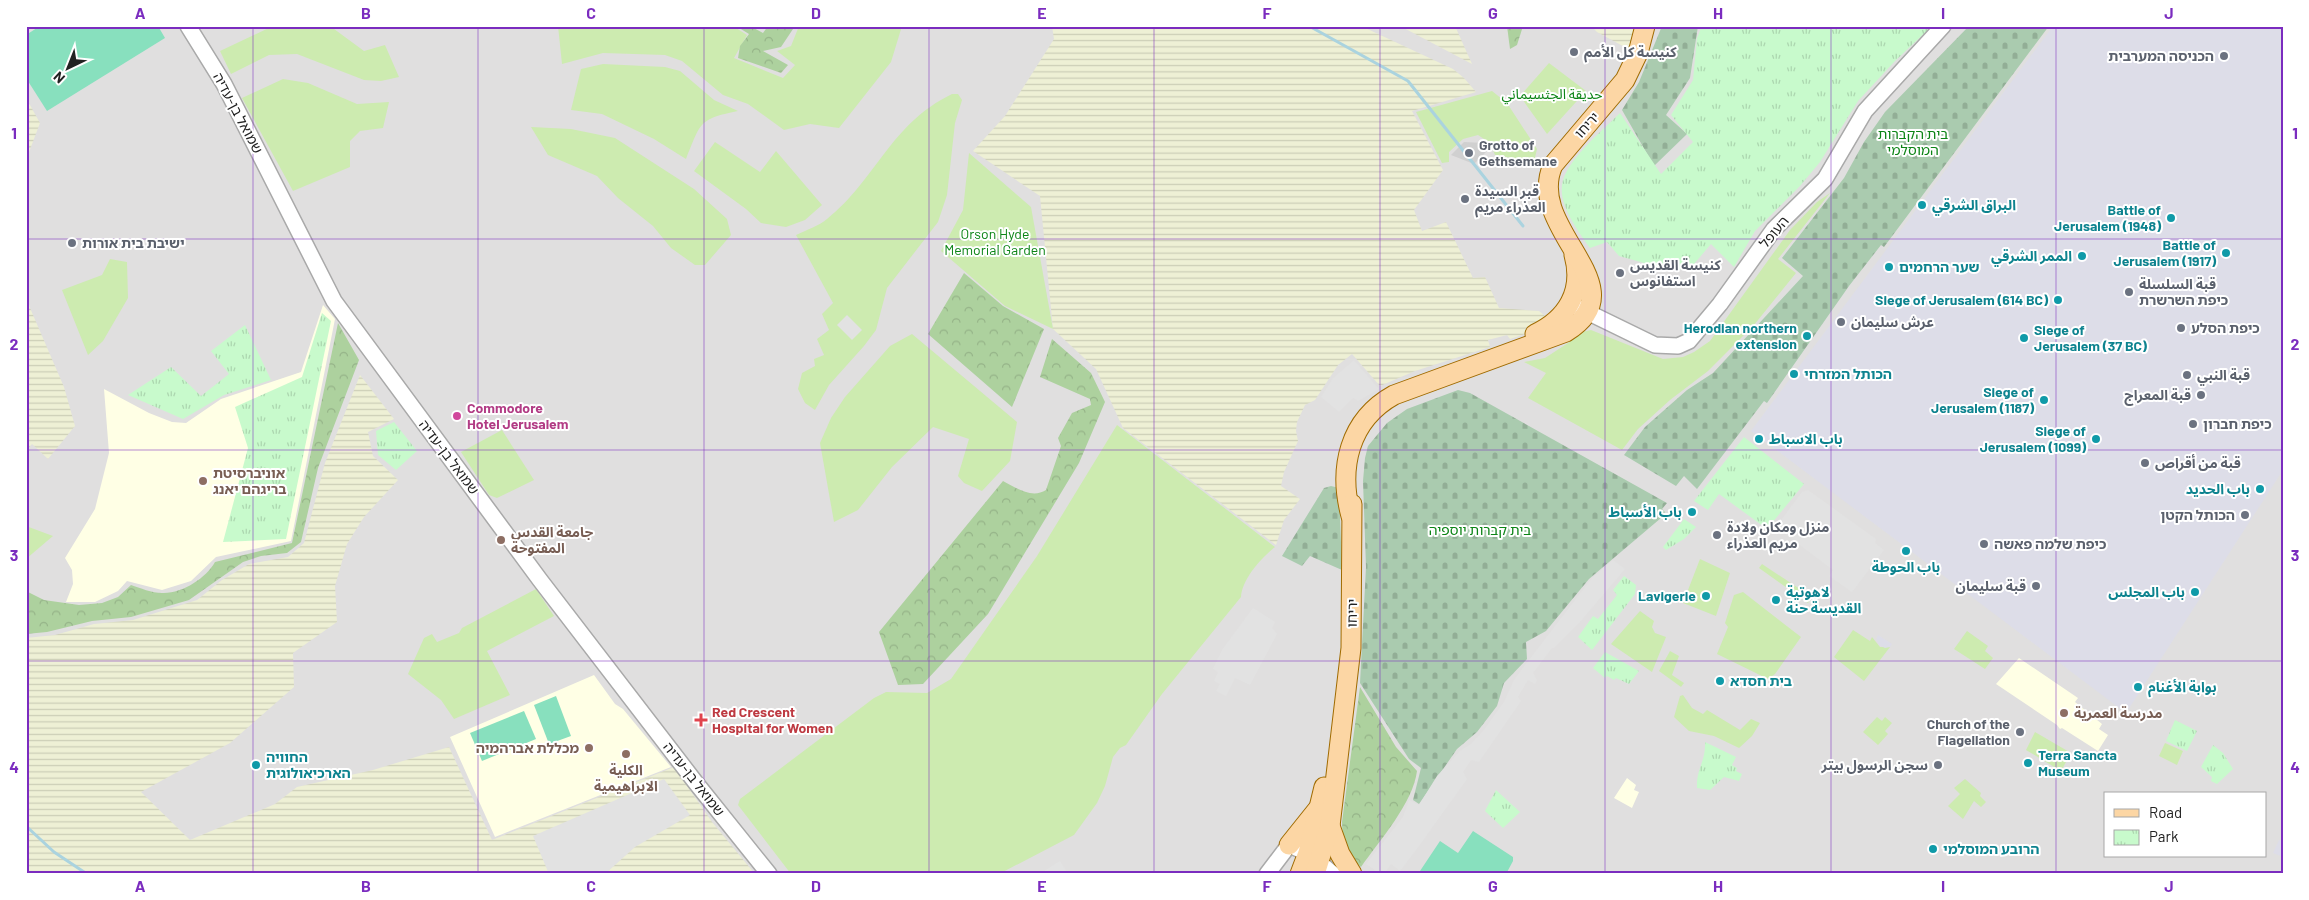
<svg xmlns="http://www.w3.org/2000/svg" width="2309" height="900" font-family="Barlow,'Noto Sans Arabic','Noto Sans Hebrew',sans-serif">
	<defs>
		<pattern id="farmland-rules" width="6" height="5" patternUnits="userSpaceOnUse" patternTransform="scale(1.25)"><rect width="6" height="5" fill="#eef0d5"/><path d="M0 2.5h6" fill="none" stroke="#ccceb7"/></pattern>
		<pattern id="forest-crowns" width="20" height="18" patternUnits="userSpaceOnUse" patternTransform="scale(1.25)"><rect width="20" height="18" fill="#add19e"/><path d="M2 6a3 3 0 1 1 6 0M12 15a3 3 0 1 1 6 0" fill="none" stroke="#95b388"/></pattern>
		<pattern id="cemetery-stones" width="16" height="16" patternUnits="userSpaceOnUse" patternTransform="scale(1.25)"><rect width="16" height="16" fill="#aacbaf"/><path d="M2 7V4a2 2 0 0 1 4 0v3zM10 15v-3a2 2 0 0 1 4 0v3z" fill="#92ae96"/></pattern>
		<pattern id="park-tufts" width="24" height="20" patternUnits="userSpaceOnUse" patternTransform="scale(1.25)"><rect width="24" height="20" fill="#c8facc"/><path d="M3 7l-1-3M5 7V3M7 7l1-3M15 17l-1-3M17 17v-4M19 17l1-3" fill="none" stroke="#acd6af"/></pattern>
	</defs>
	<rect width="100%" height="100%" fill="#f2efe9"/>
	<path fill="#e0dfdf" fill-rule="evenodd" d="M26 26H2283V874H26ZM2105 794H2265V856H2105Z"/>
	<g fill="#ffffe5">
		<polygon points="323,305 335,319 291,541 216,557 191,581 162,590 127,581 118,591 95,602 66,602 73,584 72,570 65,558 95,509 109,453 104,389 149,413 172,422 186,423 221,399 301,372"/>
		<polygon points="2019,658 2078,698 2075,702 2102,724 2099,729 2108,735 2098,751 2062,728 2060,729 2057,725 1996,684"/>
		<polygon points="594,675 615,704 623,709 671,767 495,837 450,737"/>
		<polygon points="1627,778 1636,785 1634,790 1639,792 1632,808 1614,798"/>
	</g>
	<polygon fill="#d0d0d0" points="1464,142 1484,143 1487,151 1474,164 1451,155"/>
	<g fill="url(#farmland-rules)">
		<polygon points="1052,26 1361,26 1453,69 1464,78 1476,92 1412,111 1443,170 1414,210 1422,231 1446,222 1473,278 1485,277 1499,308 1539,311 1551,321 1525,334 1510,339 1507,335 1488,340 1490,347 1415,371 1380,386 1352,354 1338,365 1315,400 1305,405 1297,422 1296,431 1298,441 1284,472 1281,486 1300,499 1284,520 1276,545 1123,428 1096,369 1053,329 1040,196 973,151 1005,116 1054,39"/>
		<polygon points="1400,26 1455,26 1472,64"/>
		<polygon points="1591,26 1640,26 1632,51 1597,32"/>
		<polygon points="26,98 40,123 26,160"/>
		<polygon points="26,293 30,308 64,387 75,426 48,459 32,444 26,451"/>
		<polygon points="360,375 394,419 368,432 373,456 398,480 364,517 347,544 335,586 337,622 293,653 294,687 230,743 141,792 190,840 275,804 297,787 373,770 449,747 492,840 674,767 712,822 755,874 26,874 26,638 55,635 94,624 133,620 197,600 222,580 249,564 288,557 304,543 325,463"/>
	</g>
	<g fill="#cdebb0">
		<polygon points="273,26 330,26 364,51 385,45 399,77 381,81 364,80 297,54 269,55 231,74 220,51"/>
		<polygon points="558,26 733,26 747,35 734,58 783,78 795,65 777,51 791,46 799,26 902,26 891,62 839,128 810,124 784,130 748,104 723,95 682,61 665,55 603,53 562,64"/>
		<polygon points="1549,63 1586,91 1547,134 1520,96"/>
		<path d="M603 64 665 67 680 71 714 100 738 111C698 119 701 123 686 159L654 139 602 114 571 110 581 69Z"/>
		<polygon points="283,79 308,83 357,104 389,102 383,128 360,131 350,141 350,167 293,191 242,98"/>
		<polygon points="1492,91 1507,103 1537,149 1534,162 1495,155 1490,143 1478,135 1463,139 1449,152 1449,162 1442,163 1416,112"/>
		<path d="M952 94H958L962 100 955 123 947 195 938 222 887 288 876 330 864 346 829 385 815 410 805 403 798 389 802 373 815 366 814 359 824 355 817 339 829 330 822 314 833 303 796 235C806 230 819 226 827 219 876 180 890 124 952 94Z"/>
		<polygon points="531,127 571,129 615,138 694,189 727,219 731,235 705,265 695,265 671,248 653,226 618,198 597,176 548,155"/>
		<polygon points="715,142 760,172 776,151 822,205 805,220 786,227 761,223 746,209 694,171"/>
		<polygon points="969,153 1031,207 1053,329 1005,306 941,251 963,210"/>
		<polygon points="1830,193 1778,259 1796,273 1754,325 1708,371 1670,400 1638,429 1622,450 1528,398 1546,373 1524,362 1545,358 1568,343 1578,333 1591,330 1663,359 1683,357 1694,352 1710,341 1790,230 1817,202"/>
		<polygon points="110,259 127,262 128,298 103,341 88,355 62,290 102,275"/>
		<polygon points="912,334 1017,422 1010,461 982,491 964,483 958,476 969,439 933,427 892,467 858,510 834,522 820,443 831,418 845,397 890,346"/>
		<path d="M1117 425 1275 547C1261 558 1242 579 1241 597L1162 694 1126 745 1120 748 1113 757 1105 786 1097 803 1074 835 999 874H791L738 805 740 799 874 698 886 692 927 693 951 679 1037 556Z"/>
		<polygon points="502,430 534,480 497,498 489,495 461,452"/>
		<polygon points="26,526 53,536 26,559"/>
		<polygon points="1700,559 1730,573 1716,616 1683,603"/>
		<polygon points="1762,564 1812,597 1808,603 1759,568"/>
		<polygon points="536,589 554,616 487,651 510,695 454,719 441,700 408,674 424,638 432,634 437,642 459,633 462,628"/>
		<polygon points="1743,592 1801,637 1775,674 1768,679 1717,654 1728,627 1725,623 1734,595"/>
		<polygon points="1640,611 1654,621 1652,627 1655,633 1666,637 1652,672 1611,644"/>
		<polygon points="1853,630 1870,641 1872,637 1880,647 1890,647 1864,681 1834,657"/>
		<polygon points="1967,631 1988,646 1985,651 1993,658 1985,669 1954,649"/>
		<polygon points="1670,651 1679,656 1672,675 1684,683 1681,687 1659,671"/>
		<polygon points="1683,695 1692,708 1703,714 1707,710 1740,730 1751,719 1760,723 1752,736 1739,748 1714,736 1689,731 1674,717 1680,696"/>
		<polygon points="1877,717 1882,721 1885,717 1892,723 1885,731 1888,734 1878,745 1863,732"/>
		<polygon points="2035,732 2071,753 2061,771 2026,750"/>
		<polygon points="2165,743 2183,751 2177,765 2159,756"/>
		<polygon points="1965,779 1981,793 1980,796 1986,802 1981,807 1974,801 1963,819 1948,806 1960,794 1954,788"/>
	</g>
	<g fill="url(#forest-crowns)">
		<polygon points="736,26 750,26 763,33 768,26 795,26 781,47 763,51 788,65 781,73 738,58 740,46 749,34"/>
		<polygon points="1507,26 1523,26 1517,45 1510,49"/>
		<polygon points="964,273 1003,306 1044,329 1012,407 928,334"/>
		<path d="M338 323 359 360 318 468 301 542 287 553 261 556 243 562 189 600 131 617 92 621 47 632 26 634V591L44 600 79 605 102 603 118 597 131 585C140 588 152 593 162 593 182 594 206 578 215 562L292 543Z"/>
		<path d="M1052 339 1091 373 1105 402 1079 463 988 614 923 684 898 685 879 632 1003 481C1016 488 1032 499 1046 490L1061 446 1058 438 1072 413 1091 405 1090 399 1040 377Z"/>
		<path d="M1360 687 1396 747 1417 771C1413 803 1380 840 1361 867 1348 857 1342 839 1342 822Z"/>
	</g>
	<g fill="url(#cemetery-stones)">
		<polygon points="1662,26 1698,26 1690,78 1666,115 1687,134 1654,166 1622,110 1639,82"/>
		<polygon points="1969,26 2049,26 1884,247 1881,245 1849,286 1767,403 1764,401 1697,489 1684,476 1676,486 1624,455 1645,427 1687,390 1713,373 1803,276 1782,258 1844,178 1864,142 1885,112"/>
		<polygon points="1458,390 1470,393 1667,503 1662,509 1665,512 1661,518 1589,579 1546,631 1526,642 1527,659 1504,683 1497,706 1477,732 1457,749 1419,804 1413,800 1421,768 1409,759 1360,683 1366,567 1363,481 1365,458 1368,446 1387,423 1407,409"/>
		<polygon points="1331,486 1339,488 1342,570 1310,556 1302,566 1282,556 1324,488"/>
	</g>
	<g fill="url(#park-tufts)">
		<path d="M1702 26H1932L1895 61 1858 101 1820 162 1800 186 1755 231 1734 267 1711 244 1694 264 1684 269 1669 270 1619 256 1607 242 1590 248C1579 232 1559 206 1562 185 1565 161 1603 130 1620 113L1661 174 1693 142 1671 115 1693 80 1697 38Z"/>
		<polygon points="322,313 331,321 286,539 223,542 248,448 235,407 302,377"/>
		<polygon points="245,325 271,380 224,395 183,419 128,395 171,367 201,396 229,374 211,351"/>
		<polygon points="394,422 417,451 396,470 378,455 376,431"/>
		<polygon points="1744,437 1804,484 1767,529 1719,494 1708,510 1694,501"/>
		<polygon points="1684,519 1696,527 1684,539 1666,550 1663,547"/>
		<polygon points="1624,576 1636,585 1635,594 1592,650 1578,637 1593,616 1598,619 1617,595 1613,590"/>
		<polygon points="1605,652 1639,671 1629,684 1616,678 1614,680 1607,676 1605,678 1593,668"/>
		<polygon points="2175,720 2197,731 2187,751 2166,741"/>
		<path d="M1705 742 1736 757 1732 765 1737 768 1736 771 1742 774 1739 781 1724 777 1710 790 1697 788C1696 769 1706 761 1705 742Z"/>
		<polygon points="2213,745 2223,753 2233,769 2217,784 2211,781 2212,777 2201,767"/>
		<polygon points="1496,790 1520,812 1503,828 1485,811"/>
	</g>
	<g fill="#88e0be">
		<polygon points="40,26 158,26 165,38 47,111 26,78 26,35"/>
		<polygon points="556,696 571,736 549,744 534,705"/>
		<polygon points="524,711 536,739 482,761 470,733"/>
		<polygon points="1473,831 1513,857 1513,861 1506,874 1418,874 1440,841 1458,853"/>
	</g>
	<g fill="#e2e2e2">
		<polygon points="847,315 862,330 852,340 837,325"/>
		<polygon points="1354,360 1379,389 1358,401 1353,398 1339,412 1321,397 1333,378"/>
		<polygon points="1808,490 1876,539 1875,543 1884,550 1852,592 1829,576 1833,570 1776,527 1802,492"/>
		<polygon points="1613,560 1625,569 1579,623 1554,648 1552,648 1533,673 1537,680 1535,684 1528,680 1518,697 1521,701 1479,762 1471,760 1463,772 1467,779 1419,846 1400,871 1391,864 1384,874 1374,874 1375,870 1366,864 1403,817 1409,800 1419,805 1437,776 1460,751 1471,744 1484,730 1504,702 1514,680 1522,669 1592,578"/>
		<polygon points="1253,608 1275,622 1272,628 1277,634 1250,685 1235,678 1226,696 1216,691 1220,684 1214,681 1218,672 1213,669 1222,650"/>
		<polygon points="664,779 690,815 635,847 605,874 549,874 533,836"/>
		<polygon points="1060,861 1068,874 1039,874 1041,873"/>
	</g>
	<g fill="#dddde8">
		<polygon points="2053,26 2283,26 2283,470 2126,713 1751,431"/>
		<polygon points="1878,635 1892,644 1890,647 1885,648 1879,645 1876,639"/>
		<polygon points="2279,840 2283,841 2283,857 2273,853"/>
	</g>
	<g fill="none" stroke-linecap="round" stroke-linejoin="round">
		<g stroke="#aad3df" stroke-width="3">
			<polyline points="1309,26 1408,81 1523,226"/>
			<polyline points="26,826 54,852 87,874"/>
		</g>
		<defs>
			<g id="minor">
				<polyline points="188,26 224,84 334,301 540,580 696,783 769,874"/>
				<polyline points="1577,307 1655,345 1678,346 1689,341 1720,304 1774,229 1825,179 1865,111 1943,26"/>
				<polyline points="1267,874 1289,845 1308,853 1333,874"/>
			</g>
			<g id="major">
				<path d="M1535 334C1567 319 1584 291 1574 255"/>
				<path d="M1351 516C1338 468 1349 420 1394 395L1566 332C1641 286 1524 230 1553 165L1625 80 1638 53 1645 26"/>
				<polyline points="1330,826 1340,854 1352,874"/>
				<polyline points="1289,845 1317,810"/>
				<polyline points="1300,874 1308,853 1324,787"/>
				<polyline points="1315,874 1330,826 1351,648 1352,504"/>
			</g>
		</defs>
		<use href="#minor" stroke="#a9a9a9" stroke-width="18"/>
		<use href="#major" stroke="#a06b00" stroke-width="21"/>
		<use href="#minor" stroke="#fff" stroke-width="15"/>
		<use href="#major" stroke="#fcd6a4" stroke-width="19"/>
	</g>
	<path fill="none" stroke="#7b2cbf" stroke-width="1" stroke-opacity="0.55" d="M253 26V874M478 26V874M704 26V874M929 26V874M1154 26V874M1380 26V874M1605 26V874M1831 26V874M2056 26V874M26 239H2283M26 450H2283M26 661H2283"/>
	<g fill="#6b7280" stroke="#fff" stroke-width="2">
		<circle cx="1574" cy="52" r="5"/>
		<circle cx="2224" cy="56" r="5"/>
		<circle cx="1469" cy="153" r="5"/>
		<circle cx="1465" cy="199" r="5"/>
		<circle cx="72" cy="243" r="5"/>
		<circle cx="1620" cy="273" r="5"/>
		<circle cx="2129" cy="292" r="5"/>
		<circle cx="1841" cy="322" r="5"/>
		<circle cx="2181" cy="328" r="5"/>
		<circle cx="2187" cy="375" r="5"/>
		<circle cx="2201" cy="395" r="5"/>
		<circle cx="2193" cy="424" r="5"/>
		<circle cx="2145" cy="463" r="5"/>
		<circle cx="2245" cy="515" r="5"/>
		<circle cx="1717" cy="535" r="5"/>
		<circle cx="1984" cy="544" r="5"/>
		<circle cx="2036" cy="586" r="5"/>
		<circle cx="2020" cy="732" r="5"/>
		<circle cx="1938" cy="765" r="5"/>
	</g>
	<g fill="#0f9aa8" stroke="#fff" stroke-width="2">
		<circle cx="1922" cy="205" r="5"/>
		<circle cx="2171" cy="218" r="5"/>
		<circle cx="2226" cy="253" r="5"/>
		<circle cx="2082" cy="256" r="5"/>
		<circle cx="1889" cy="267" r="5"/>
		<circle cx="2058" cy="300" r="5"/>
		<circle cx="1807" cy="336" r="5"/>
		<circle cx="2024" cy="338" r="5"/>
		<circle cx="1794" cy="374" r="5"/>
		<circle cx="2044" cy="400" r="5"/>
		<circle cx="1759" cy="439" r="5"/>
		<circle cx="2096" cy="439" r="5"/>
		<circle cx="2260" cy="489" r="5"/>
		<circle cx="1692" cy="512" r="5"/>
		<circle cx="1906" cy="551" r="5"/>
		<circle cx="2195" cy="592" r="5"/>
		<circle cx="1706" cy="596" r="5"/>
		<circle cx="1776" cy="600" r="5"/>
		<circle cx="1720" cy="681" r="5"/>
		<circle cx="2138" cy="687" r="5"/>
		<circle cx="2028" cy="763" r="5"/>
		<circle cx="256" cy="765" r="5"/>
		<circle cx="1933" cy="849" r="5"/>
	</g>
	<circle fill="#d1479c" stroke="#fff" stroke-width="2" cx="457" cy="416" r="5"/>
	<g fill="#8d6e63" stroke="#fff" stroke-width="2">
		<circle cx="203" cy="481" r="5"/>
		<circle cx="501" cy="540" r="5"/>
		<circle cx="2064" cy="713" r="5"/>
		<circle cx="589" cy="748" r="5"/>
		<circle cx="626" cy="754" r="5"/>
	</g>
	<path fill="#e0444e" stroke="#fff" stroke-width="2" d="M698.5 712.5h5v5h5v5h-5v5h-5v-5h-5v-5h5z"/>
	<g text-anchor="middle" stroke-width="4" stroke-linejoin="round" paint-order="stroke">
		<g font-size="14" font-weight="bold" fill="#5b616d" stroke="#fff" text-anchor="start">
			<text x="1584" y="57">كنيسة كل الأمم</text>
			<text x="2214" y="61" text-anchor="end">הכניסה המערבית</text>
			<text x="1479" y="150">Grotto of<tspan x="1479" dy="16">Gethsemane</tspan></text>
			<text x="1475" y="196">قبر السيدة<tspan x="1475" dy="16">العذراء مريم</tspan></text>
			<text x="82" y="248">ישיבת בית אורות</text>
			<text x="1630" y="270">كنيسة القديس<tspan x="1630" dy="16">استفانوس</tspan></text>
			<text x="2139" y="289">قبة السلسلة<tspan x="2139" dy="16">כיפת השרשרת</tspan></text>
			<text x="1851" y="327">عرش سليمان</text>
			<text x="2191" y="333">כיפת הסלע</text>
			<text x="2197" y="380">قبة النبي</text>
			<text x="2191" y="400" text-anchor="end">قبة المعراج</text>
			<text x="2203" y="429">כיפת חברון</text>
			<text x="2155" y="468">قبة من أقراص</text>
			<text x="2235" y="520" text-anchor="end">הכותל הקטן</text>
			<text x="1727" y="532">منزل ومكان ولادة<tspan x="1727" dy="16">مريم العذراء</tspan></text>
			<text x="1994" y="549">כיפת שלמה פאשה</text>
			<text x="2026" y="591" text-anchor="end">قبة سليمان</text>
			<text x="2010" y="729" text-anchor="end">Church of the<tspan x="2010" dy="16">Flagellation</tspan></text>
			<text x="1928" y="770" text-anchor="end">سجن الرسول بيتر</text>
		</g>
		<g font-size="14" fill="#0c8416" stroke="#fff">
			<text x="1552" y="99">حديقة الجثسيماني</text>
			<text x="1913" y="139">בית הקברות<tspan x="1913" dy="16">המוסלמי</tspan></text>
			<text x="995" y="239">Orson Hyde<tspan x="995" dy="16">Memorial Garden</tspan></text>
			<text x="1480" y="535">בית קברות יוספיה</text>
		</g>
		<g font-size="14" fill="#222" stroke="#fff">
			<text transform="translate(238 113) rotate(62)" y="5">שמואל בן-עדיה</text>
			<text transform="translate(1587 125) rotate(-48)" y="5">יריחו</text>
			<text transform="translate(1774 232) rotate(-50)" y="5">העופל</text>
			<text transform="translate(449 457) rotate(53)" y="5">שמואל בן-עדיה</text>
			<text transform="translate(1352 613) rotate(-89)" y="5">יריחו</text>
			<text transform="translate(694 779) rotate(52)" y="5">שמואל בן-עדיה</text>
		</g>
		<g font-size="14" font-weight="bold" fill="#0d838f" stroke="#fff" text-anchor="start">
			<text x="1932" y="210">البراق الشرقي</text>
			<text x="2161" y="215" text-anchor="end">Battle of<tspan x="2161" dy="16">Jerusalem (1948)</tspan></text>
			<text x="2216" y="250" text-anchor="end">Battle of<tspan x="2216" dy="16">Jerusalem (1917)</tspan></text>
			<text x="2072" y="261" text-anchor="end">الممر الشرقي</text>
			<text x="1899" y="272">שער הרחמים</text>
			<text x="2048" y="305" text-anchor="end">Siege of Jerusalem (614 BC)</text>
			<text x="1797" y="333" text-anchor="end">Herodian northern<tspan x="1797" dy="16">extension</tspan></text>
			<text x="2034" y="335">Siege of<tspan x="2034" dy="16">Jerusalem (37 BC)</tspan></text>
			<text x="1804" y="379">הכותל המזרחי</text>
			<text x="2034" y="397" text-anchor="end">Siege of<tspan x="2034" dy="16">Jerusalem (1187)</tspan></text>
			<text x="2086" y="436" text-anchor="end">Siege of<tspan x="2086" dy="16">Jerusalem (1099)</tspan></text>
			<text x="1769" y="444">باب الاسباط</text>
			<text x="2250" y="494" text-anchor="end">باب الحديد</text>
			<text x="1682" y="517" text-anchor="end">باب الأسباط</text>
			<text x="1906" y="572" text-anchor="middle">باب الحوطة</text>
			<text x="1786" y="597">لاهوتية<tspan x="1786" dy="16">القديسة حنة</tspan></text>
			<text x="2185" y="597" text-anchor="end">باب المجلس</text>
			<text x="1696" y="601" text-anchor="end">Lavigerie</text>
			<text x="1730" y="686">בית חסדא</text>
			<text x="2148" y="692">بوابة الأغنام</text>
			<text x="2038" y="760">Terra Sancta<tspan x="2038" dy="16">Museum</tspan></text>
			<text x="266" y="762">החוויה<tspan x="266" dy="16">הארכיאולוגית</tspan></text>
			<text x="1943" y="854">הרובע המוסלמי</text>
		</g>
		<g font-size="14" font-weight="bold" fill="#b23c85" stroke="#fff" text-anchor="start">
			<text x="467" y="413">Commodore<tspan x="467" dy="16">Hotel Jerusalem</tspan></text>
		</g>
		<g font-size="14" font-weight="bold" fill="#785e54" stroke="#fff" text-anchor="start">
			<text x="213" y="478">אוניברסיטת<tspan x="213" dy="16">בריגהם יאנג</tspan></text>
			<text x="511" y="537">جامعة القدس<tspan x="511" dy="16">المفتوحة</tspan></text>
			<text x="2074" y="718">مدرسة العمرية</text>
			<text x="579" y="753" text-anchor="end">מכללת אברהמיה</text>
			<text x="626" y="775" text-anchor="middle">الكلية<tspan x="626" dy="16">الابراهيمية</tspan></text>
		</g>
		<g font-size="14" font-weight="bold" fill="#be3a42" stroke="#fff" text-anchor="start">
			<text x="712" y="717">Red Crescent<tspan x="712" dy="16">Hospital for Women</tspan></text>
		</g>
	</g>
	<rect width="2309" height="900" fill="none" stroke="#ffffff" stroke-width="55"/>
	<rect x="2104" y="792" width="162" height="65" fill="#ffffff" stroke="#a7a7a7"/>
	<rect x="2114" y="809" width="25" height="8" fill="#fcd6a4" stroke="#a7a7a7"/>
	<text x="2149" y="818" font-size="15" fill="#222222">Road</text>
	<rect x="2114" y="830" width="25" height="15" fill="url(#park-tufts)" stroke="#a7a7a7"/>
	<text x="2149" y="842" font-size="15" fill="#222222">Park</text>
	<g transform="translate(68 68) rotate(223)" stroke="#ffffff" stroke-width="4" paint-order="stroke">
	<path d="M0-4L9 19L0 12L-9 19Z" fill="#222222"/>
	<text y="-8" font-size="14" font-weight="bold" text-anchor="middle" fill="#222222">N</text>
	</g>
	<rect x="28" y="28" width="2254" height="844" fill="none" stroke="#7b2cbf" stroke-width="2"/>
	<g font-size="16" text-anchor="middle" font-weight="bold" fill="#7b2cbf">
		<text x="140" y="19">A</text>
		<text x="366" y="19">B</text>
		<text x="591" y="19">C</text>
		<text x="816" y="19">D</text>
		<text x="1042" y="19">E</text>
		<text x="1267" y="19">F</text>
		<text x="1493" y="19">G</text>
		<text x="1718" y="19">H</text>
		<text x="1943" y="19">I</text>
		<text x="2169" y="19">J</text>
		<text x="14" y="139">1</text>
		<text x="2295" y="139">1</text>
		<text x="14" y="350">2</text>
		<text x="2295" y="350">2</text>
		<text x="14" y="561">3</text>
		<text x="2295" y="561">3</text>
		<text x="14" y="773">4</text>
		<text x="2295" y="773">4</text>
		<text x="140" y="892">A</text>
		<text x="366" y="892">B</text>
		<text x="591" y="892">C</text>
		<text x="816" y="892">D</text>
		<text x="1042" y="892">E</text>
		<text x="1267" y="892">F</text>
		<text x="1493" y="892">G</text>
		<text x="1718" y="892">H</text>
		<text x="1943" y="892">I</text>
		<text x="2169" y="892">J</text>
	</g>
</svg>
